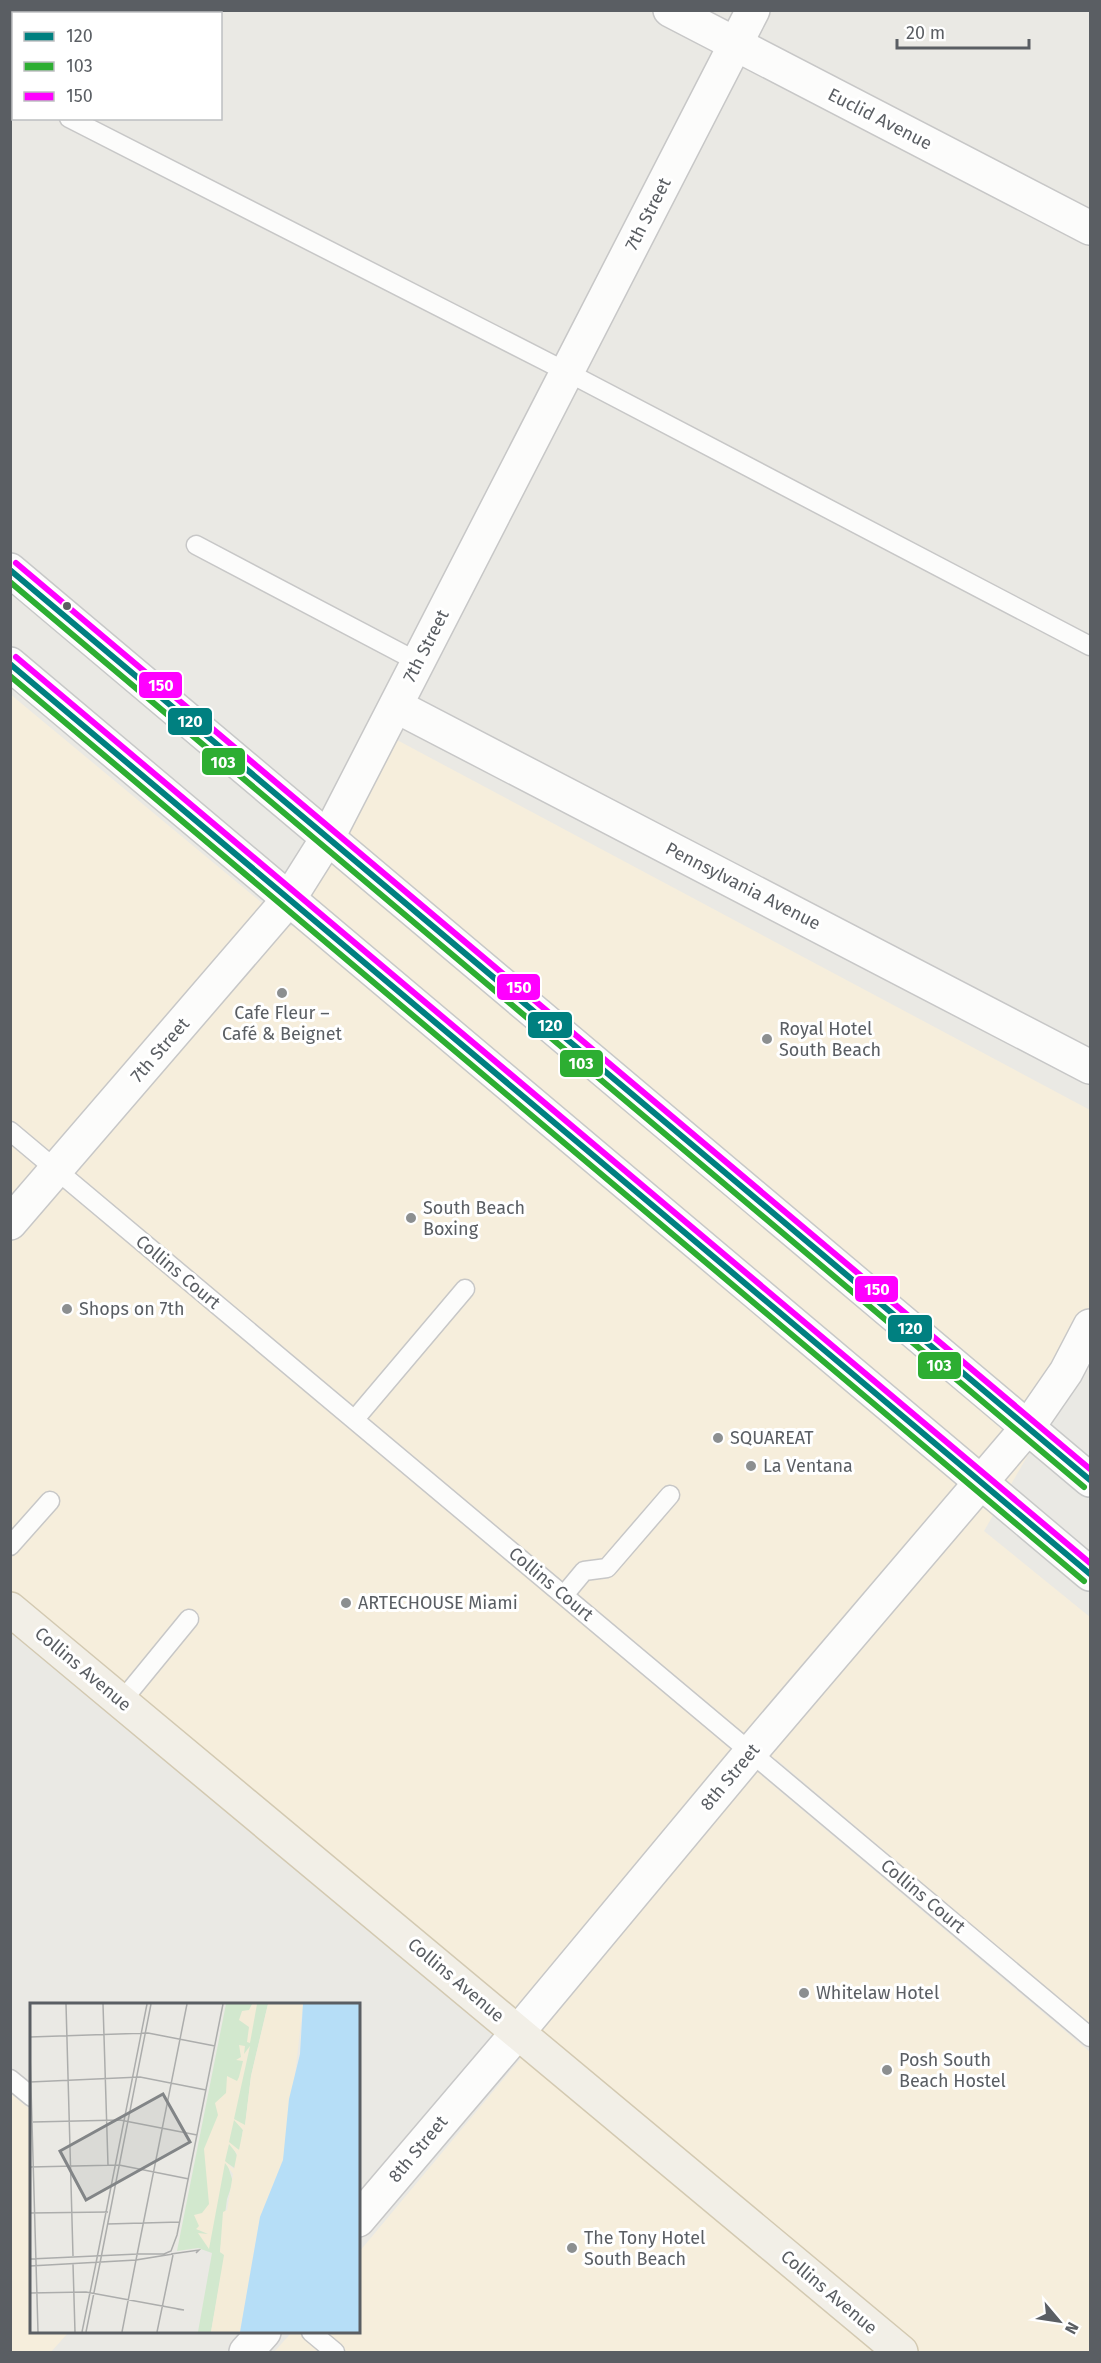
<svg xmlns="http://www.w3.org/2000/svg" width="1101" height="2363" viewBox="0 0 1101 2363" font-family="'Fira Sans',sans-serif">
  <rect width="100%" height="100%" fill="#eae9e4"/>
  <!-- commercial -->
  <g fill="#f6eedc">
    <path d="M 10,694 L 291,927 L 397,740 L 1090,1110 L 1090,1348 L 984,1531 L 1090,1617 L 1090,2025 L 776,1759 L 762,1776 L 1090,2052 L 1090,2352 L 274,2352 L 292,2332 L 358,2332 L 359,2252 L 521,2058 L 11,1599 Z"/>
    <path d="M 10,2093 L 31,2110 L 32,2332 L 69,2332 L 51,2352 L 11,2352 Z"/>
  </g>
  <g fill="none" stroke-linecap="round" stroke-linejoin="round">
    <defs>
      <g id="service">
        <path d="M 10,89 L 14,90"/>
        <path d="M 69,118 L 567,372 L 1090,646"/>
        <path d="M 196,545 L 418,662"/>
        <path d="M 10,1131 L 1090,2037"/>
        <path d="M 355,1419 L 465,1289"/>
        <path d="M 10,1546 L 50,1501"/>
        <path d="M 564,1595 L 584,1571 L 607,1568 L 670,1495"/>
        <path d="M 121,1702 L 189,1619"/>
        <path d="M 10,2079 L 32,2097"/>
        <path d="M 311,2332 L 335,2352"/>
      </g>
      <g id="minor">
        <path d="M 670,10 L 1090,228"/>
        <path d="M 396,706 L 1090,1067"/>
        <path d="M 10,1223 L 289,899 L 328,837 L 753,10"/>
        <path d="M 358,2220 L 518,2032 L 751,1752 L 1028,1427 L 1066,1372 L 1090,1326"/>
        <path d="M 246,2352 L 264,2332"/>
      </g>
      <g id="secondary">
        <path d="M 10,570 L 1090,1480"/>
        <path d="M 10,664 L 1090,1574"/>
      </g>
      <path id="primary" d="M 10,1609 L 901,2352"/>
    </defs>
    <!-- service casing -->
    <use href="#service" stroke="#c7c7c7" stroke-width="21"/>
    <!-- minor casing -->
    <use href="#minor" stroke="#c7c7c7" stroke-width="36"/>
    <!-- secondary casing -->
    <use href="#secondary" stroke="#c7c8c8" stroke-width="36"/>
    <!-- primary casing -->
    <use href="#primary" stroke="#d3c9b1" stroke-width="36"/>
    <!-- service -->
    <use href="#service" stroke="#fcfcfb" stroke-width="18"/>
    <!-- minor -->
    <use href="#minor" stroke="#fcfcfb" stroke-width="33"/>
    <!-- secondary -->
    <use href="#secondary" stroke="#fcfcfb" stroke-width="33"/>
    <!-- primary -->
    <use href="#primary" stroke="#f2efe7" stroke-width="33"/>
    <defs>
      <g id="bus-1">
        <path d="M 10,570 L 1090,1480"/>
        <path d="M 10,664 L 1090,1574"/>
      </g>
      <g id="bus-2">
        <path d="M 10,582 L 1084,1487"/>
        <path d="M 10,676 L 1084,1581"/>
      </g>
      <g id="bus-3">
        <path d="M 16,563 L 1090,1469"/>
        <path d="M 16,657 L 1090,1563"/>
      </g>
    </defs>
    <!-- bus-1 casing -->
    <use href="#bus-1" stroke="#fff" stroke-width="10"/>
    <!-- bus-2 casing -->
    <use href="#bus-2" stroke="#fff" stroke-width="10"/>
    <!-- bus-3 casing -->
    <use href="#bus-3" stroke="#fff" stroke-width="10"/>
    <!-- bus-1 -->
    <use href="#bus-1" stroke="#008080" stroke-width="6"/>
    <!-- bus-2 -->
    <use href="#bus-2" stroke="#2dae32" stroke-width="6"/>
    <!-- bus-3 -->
    <use href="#bus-3" stroke="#f0f" stroke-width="6"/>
  </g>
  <!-- markers -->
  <circle fill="#5a5e63" stroke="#fff" stroke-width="2" cx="67" cy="606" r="5"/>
  <g fill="#8c8f90" stroke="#fff" stroke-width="2">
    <circle cx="282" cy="993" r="6"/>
    <circle cx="767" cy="1039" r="6"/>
    <circle cx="411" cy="1218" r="6"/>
    <circle cx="67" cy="1309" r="6"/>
    <circle cx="718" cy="1438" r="6"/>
    <circle cx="751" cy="1466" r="6"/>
    <circle cx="346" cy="1603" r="6"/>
    <circle cx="804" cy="1993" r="6"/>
    <circle cx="887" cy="2070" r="6"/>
    <circle cx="572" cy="2248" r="6"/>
  </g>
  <g text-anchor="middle" stroke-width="6" stroke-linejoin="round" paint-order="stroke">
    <!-- street labels -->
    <g font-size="18" fill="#5a5e63" stroke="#fff">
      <text transform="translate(880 119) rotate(27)" y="6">Euclid Avenue</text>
      <text transform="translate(648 214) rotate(-63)" y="6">7th Street</text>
      <text transform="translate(426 646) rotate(-63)" y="6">7th Street</text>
      <text transform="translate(743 886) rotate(27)" y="6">Pennsylvania Avenue</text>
      <text transform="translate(160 1050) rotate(-49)" y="6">7th Street</text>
      <text transform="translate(178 1272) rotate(40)" y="6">Collins Court</text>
      <text transform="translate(551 1584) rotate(40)" y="6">Collins Court</text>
      <text transform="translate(83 1669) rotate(40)" y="6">Collins Avenue</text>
      <text transform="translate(730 1777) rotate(-50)" y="6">8th Street</text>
      <text transform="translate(923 1896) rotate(40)" y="6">Collins Court</text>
      <text transform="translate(456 1980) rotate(40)" y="6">Collins Avenue</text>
      <text transform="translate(418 2149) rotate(-50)" y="6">8th Street</text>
      <text transform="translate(829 2292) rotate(40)" y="6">Collins Avenue</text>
    </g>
    <!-- poi labels -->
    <g font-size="18" fill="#5a5e63" stroke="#fff" text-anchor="start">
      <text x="282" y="1019" text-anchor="middle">Cafe Fleur –<tspan x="282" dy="21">Café &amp; Beignet</tspan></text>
      <text x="779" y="1035">Royal Hotel<tspan x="779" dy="21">South Beach</tspan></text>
      <text x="423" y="1214">South Beach<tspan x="423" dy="21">Boxing</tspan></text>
      <text x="79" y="1315">Shops on 7th</text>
      <text x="730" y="1444">SQUAREAT</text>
      <text x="763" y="1472">La Ventana</text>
      <text x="358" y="1609">ARTECHOUSE Miami</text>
      <text x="816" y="1999">Whitelaw Hotel</text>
      <text x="899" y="2066">Posh South<tspan x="899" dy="21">Beach Hostel</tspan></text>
      <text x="584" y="2244">The Tony Hotel<tspan x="584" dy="21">South Beach</tspan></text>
    </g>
  </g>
  <!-- overview -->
  <g transform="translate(30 2003)">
    <rect width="330" height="330" fill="#eae9e4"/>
    <path d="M 196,1 L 238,1 L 221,73 L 215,123 L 206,118 L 213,127 L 210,147 L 204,146 L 208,155 L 206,166 L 197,160 L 203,179 L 197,196 L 190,249 L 195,251 L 181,329 L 168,329 L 182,250 L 168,245 L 147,248 Z" fill="#d2e8ce"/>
    <path d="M 222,1 L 227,1 L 220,40 L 217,39 L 219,24 L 209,17 L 212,8 L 219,7 ZM 238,1 L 273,1 L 260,117 L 253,157 L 230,214 L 210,329 L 181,329 L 194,252 L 190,249 L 193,209 L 197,207 L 203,171 L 195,160 L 179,246 L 168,230 L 178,231 L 166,226 L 169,223 L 164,212 L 172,210 L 179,201 L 174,146 L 188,112 L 185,100 L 196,90 L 197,73 L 207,78 L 209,74 L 213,58 L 206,57 L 211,54 L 209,42 L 215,43 L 214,51 L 220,43 L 204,116 L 215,122 L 221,73 ZM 204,117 L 213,127 L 209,147 L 199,139 ZM 199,141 L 207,151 L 204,166 L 195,158 Z" fill="#f4ecd8" fill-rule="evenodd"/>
    <path d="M 273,1 L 330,1 L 330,329 L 210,329 L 230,214 L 253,157 L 259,96 L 270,51 Z" fill="#b6def7"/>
    <path fill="none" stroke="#acadac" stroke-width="1.5" d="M 36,1 L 43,253M 73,1 L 78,162M 0,34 L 118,30 L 185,43M 0,50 L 8,329M 0,79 L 110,74 L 176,87M 3,119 L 90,117 L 167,132M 0,164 L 89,162 L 159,176M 0,210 L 78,209M 77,221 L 150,219M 108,251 L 134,251M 134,251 L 141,248 L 147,232 L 193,1M 141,251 L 169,247 L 166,250M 0,256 L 108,251M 66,260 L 117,1M 70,260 L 121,1M 43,261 L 45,329M 0,263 L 106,257 L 157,1M 0,290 L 56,289 L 154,307 L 146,306M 52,329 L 66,260M 56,329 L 70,260M 92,329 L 106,257 L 143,251M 127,329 L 143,252"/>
    <path fill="#828587" fill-opacity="0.15" stroke="#828587" stroke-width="3" d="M 133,91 L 160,139 L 56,197 L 30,148 Z"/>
    <rect width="330" height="330" fill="none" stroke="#5a5e63" stroke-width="3"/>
  </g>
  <g stroke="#fff" stroke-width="2">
    <rect x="138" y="671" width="45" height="28" rx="6" fill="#f0f"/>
    <rect x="167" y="707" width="46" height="29" rx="6" fill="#008080"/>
    <rect x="201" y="747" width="45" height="29" rx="6" fill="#2dae32"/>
    <rect x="496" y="973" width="45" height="28" rx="6" fill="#f0f"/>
    <rect x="527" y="1011" width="46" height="28" rx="6" fill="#008080"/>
    <rect x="559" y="1049" width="45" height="29" rx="6" fill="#2dae32"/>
    <rect x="854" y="1275" width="45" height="28" rx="6" fill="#f0f"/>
    <rect x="887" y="1314" width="46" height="29" rx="6" fill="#008080"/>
    <rect x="917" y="1351" width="45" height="29" rx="6" fill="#2dae32"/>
  </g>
  <g font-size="16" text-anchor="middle" font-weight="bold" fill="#fff">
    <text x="161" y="691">150</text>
    <text x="190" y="727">120</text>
    <text x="223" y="768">103</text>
    <text x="519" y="993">150</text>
    <text x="550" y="1031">120</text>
    <text x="581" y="1069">103</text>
    <text x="877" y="1295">150</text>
    <text x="910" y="1334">120</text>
    <text x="939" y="1371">103</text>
  </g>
  <!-- border -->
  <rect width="1101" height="2363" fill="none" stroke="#5a5e63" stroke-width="24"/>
  <!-- legend -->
  <rect x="12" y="12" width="210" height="108" fill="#ffffff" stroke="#bdbfc1" stroke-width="1.5"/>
  <rect x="24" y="32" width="30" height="9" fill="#008080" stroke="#bdbfc1" stroke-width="1.5"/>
  <text x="66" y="42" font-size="18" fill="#5a5e63">120</text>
  <rect x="24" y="62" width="30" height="9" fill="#2dae32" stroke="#bdbfc1" stroke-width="1.5"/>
  <text x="66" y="72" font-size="18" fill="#5a5e63">103</text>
  <rect x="24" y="92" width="30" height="9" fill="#ff00ff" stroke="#bdbfc1" stroke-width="1.5"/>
  <text x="66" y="102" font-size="18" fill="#5a5e63">150</text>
  <!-- north arrow -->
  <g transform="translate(1059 2321) rotate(119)" stroke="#ffffff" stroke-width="4.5" paint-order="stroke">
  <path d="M0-4.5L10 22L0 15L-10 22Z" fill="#5a5e63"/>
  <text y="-9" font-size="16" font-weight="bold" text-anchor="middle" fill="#5a5e63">N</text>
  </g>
  <!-- scale -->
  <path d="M897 39v9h132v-9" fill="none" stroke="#5a5e63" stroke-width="3"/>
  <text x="906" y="39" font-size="18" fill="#5a5e63" stroke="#ffffff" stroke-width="4.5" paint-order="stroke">20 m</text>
</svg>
